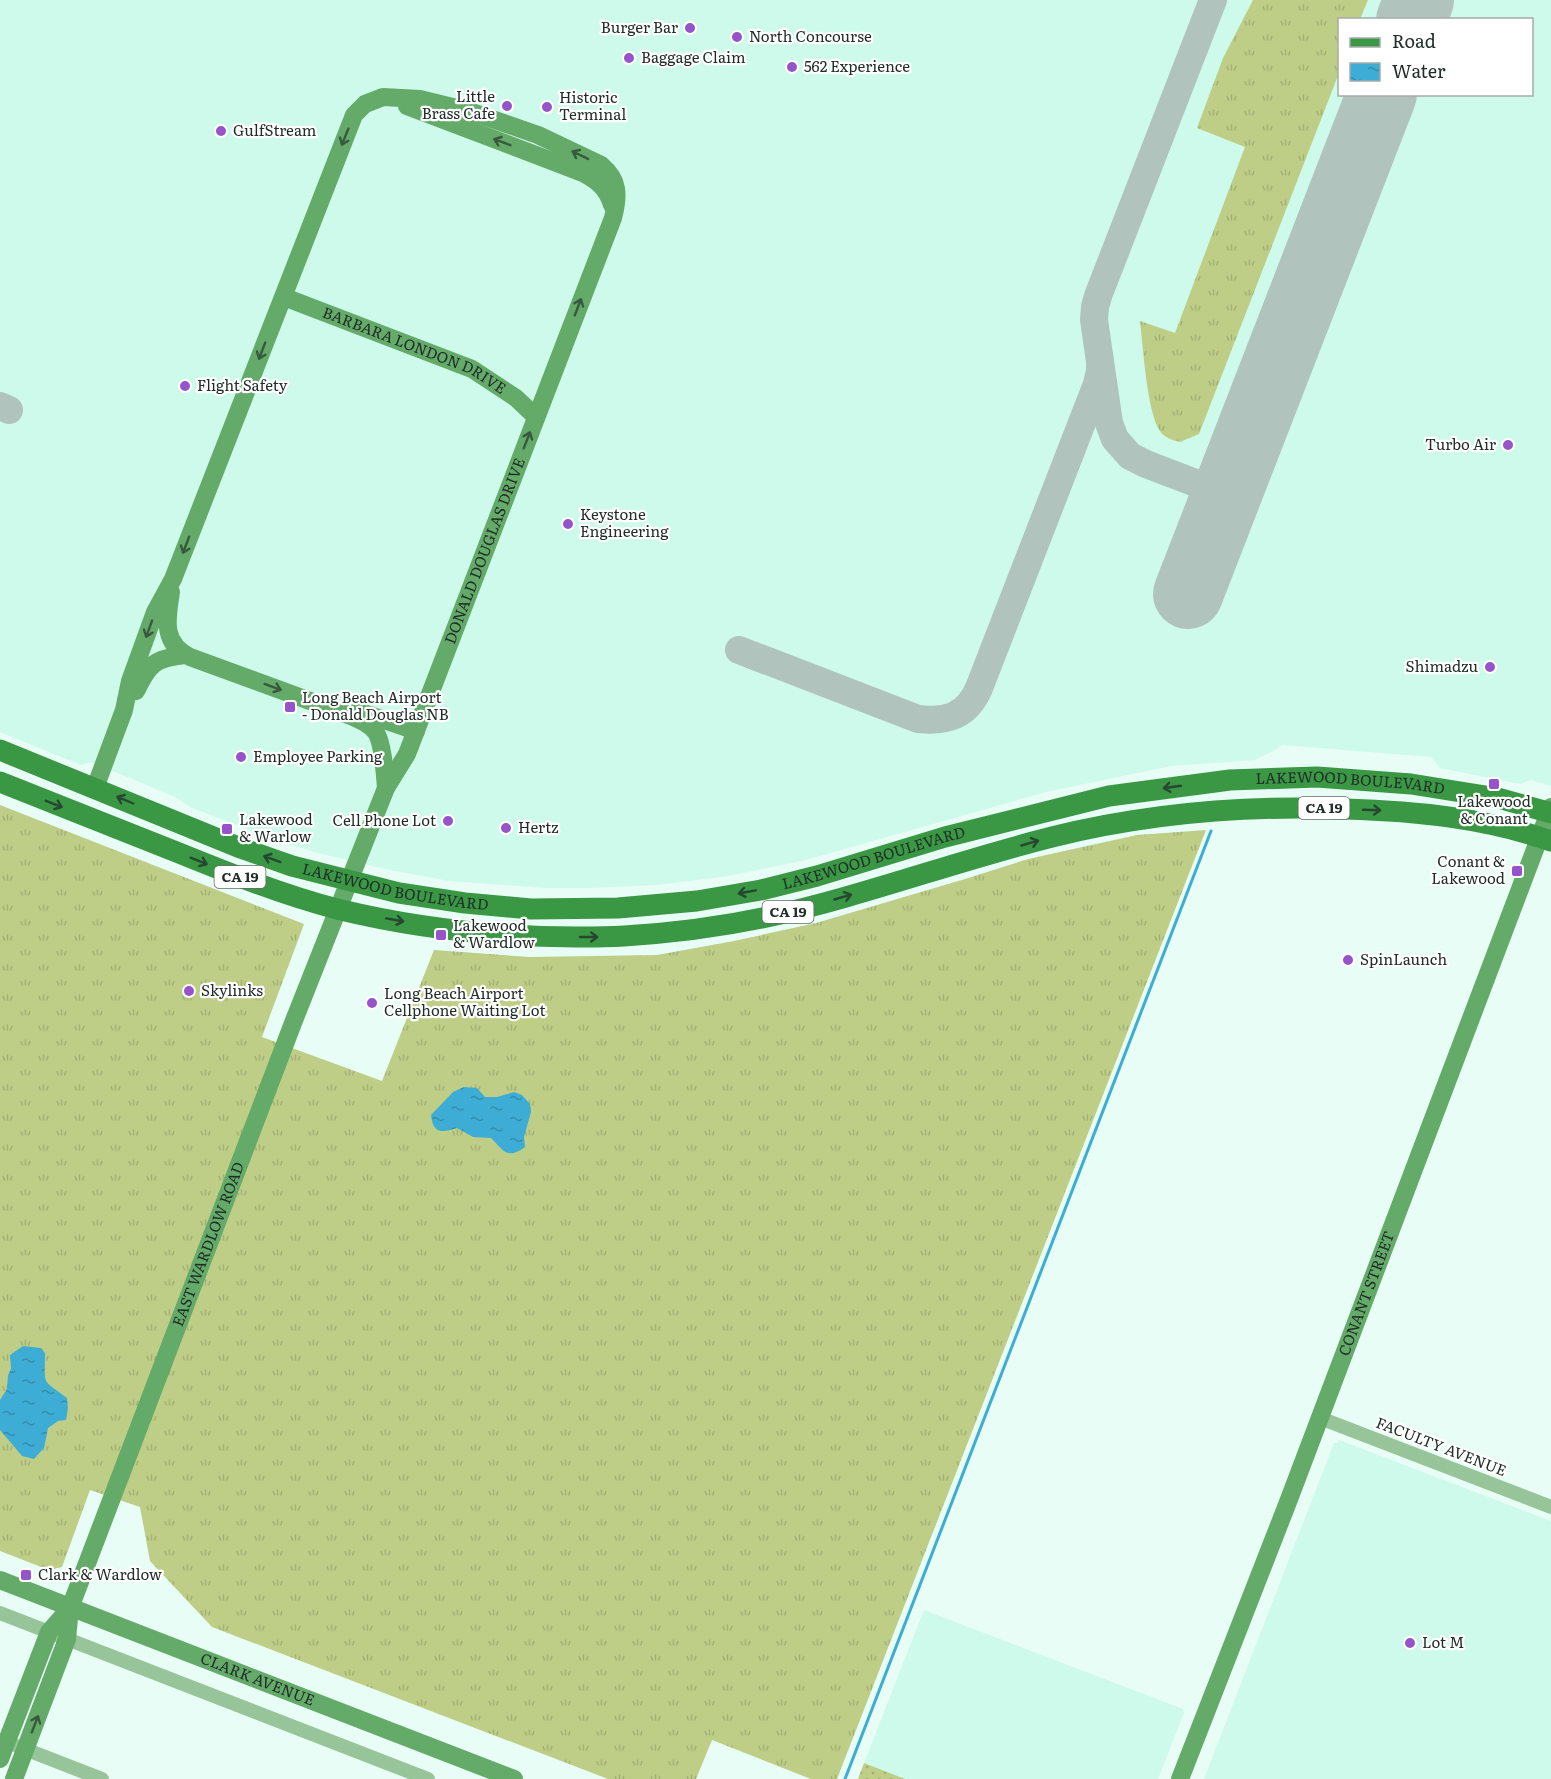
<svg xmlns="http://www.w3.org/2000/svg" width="1551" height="1779" viewBox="0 0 1551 1779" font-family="Literata,serif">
  <defs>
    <pattern id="grass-tufts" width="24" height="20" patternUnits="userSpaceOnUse" patternTransform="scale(1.5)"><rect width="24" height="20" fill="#bece86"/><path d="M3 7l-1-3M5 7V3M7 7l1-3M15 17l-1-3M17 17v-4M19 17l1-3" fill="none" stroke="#a3b174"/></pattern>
    <pattern id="park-dots" width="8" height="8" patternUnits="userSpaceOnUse" patternTransform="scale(1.5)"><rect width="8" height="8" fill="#bece86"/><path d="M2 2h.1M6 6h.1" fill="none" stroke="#a3b174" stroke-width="1.8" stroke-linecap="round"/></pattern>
    <pattern id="water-ripples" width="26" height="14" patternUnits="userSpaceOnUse" patternTransform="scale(1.5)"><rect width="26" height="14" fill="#3eadd5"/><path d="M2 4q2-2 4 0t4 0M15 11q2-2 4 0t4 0" fill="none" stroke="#348dad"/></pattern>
  </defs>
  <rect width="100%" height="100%" fill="#e8fdf6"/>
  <!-- built -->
  <g fill="#cdfaeb" fill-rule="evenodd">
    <path d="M 0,0 L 1551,0 L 1551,786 L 1531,780 L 1520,784 L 1440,768 L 1431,757 L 1282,745 L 1277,749 L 1255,760 L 1171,766 L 1046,792 L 802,861 L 728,876 L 657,885 L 590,888 L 545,888 L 449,881 L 390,870 L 318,853 L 267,837 L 190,807 L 173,796 L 91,762 L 81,765 L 0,732 ZM 1340,20 L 1532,20 L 1532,94 L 1340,94 Z"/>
    <path d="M 1339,1440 L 1551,1521 L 1551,1779 L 1204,1779 L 1334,1443 L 1337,1443 Z"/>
    <path d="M 924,1610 L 1183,1709 L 1184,1713 L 1158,1779 L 905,1779 L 864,1763 Z"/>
  </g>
  <!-- grass -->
  <g fill="url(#grass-tufts)">
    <path d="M 1253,0 L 1368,0 L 1360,19 L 1340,20 L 1339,73 L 1199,434 L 1180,442 C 1172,440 1165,438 1160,431 C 1147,413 1143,346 1140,321 L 1175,333 L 1245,147 L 1197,128 L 1223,58 Z"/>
    <path d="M 0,805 L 304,924 L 262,1037 L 382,1081 L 434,950 L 529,957 L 657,955 L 734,941 L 816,923 L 965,879 L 1028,859 L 1137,835 L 1206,830 L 837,1779 L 811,1779 L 712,1740 L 696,1779 L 608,1779 L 212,1627 L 150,1561 L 140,1507 L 90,1490 L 62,1567 L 49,1570 L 0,1551 Z"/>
  </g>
  <!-- park -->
  <path fill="url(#park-dots)" d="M 864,1763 L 905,1779 L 858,1779 Z"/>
  <!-- water -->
  <g fill="url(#water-ripples)">
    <path d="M 464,1087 L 477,1088 L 485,1097 L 497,1097 L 514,1092 L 522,1095 L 530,1104 L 531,1112 L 524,1137 L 525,1147 C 507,1160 504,1151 491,1138 L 473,1137 L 457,1128 C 442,1133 433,1134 431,1115 L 453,1092 Z"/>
    <path d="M 23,1346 L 41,1348 L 45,1353 C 45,1387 41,1378 67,1398 L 68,1408 L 66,1420 L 58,1421 L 48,1428 L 44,1448 L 34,1459 L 22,1456 L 0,1430 L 0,1400 L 7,1389 L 8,1375 L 11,1369 L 10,1355 Z"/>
  </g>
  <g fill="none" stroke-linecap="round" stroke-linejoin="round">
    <!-- stream -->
    <path stroke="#3eadd5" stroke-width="3" d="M 845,1779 L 1211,831"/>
    <!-- taxiway -->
    <g stroke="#b0c3bd" stroke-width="28">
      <path d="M 1213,0 L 1098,296 L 1095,307 L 1094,320 L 1109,423 L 1115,439 L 1130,456 L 1146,464 L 1227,495"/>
      <path d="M 0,406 L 9,410"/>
      <path d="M 739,650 L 918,719 C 947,722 967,716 979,688 L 1097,384 L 1100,371 L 1100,363"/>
    </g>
    <!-- runway -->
    <g stroke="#b0c3bd" stroke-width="70">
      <path d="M 1411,20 L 1419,0"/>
      <path d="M 1188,594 L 1382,94"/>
    </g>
    <!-- street -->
    <g stroke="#97c498" stroke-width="14">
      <path d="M 1320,1418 L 1551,1507"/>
      <path d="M 0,1613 L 428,1779"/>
      <path d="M 17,1746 L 102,1779"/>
    </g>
    <!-- secondary -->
    <g stroke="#64aa69" stroke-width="18">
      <path d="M 407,106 L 583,173 C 598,181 607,188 612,205"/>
      <path id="s1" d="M 284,297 L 472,369 L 516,398 L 536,417"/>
      <path d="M 171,592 C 167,618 161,643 190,657 L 351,716 C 360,720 369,723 375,731 C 383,741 385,776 386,788"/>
      <path d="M 136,691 C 149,664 155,658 185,655"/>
      <path d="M 358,711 L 416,731"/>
      <path id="s2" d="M 0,1580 L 514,1779"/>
      <path d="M 0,1759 L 49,1632 L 70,1608"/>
      <path id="s3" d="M 14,1779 L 67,1639 L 70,1608 L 293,1023 L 386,788 L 407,754 L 613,218 C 619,195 619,180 601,165 L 538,135 L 469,111 L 420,99 L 383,97 L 365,104 L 354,115 L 173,579 L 155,612 L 130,681 L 124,710 L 95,788"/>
      <path id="s4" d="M 1180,1779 L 1288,1502 L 1551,807"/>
    </g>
    <!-- primary -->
    <g stroke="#3a9744" stroke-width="21">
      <path id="s5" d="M 0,750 L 238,847 L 292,866 L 399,893 L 465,903 L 531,909 L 618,908 L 697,901 L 761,890 L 817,876 L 945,837 L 1109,796 L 1230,780 L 1317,777 L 1411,784 L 1498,798 L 1551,813"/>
      <path d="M 0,782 C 60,806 119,829 179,853 C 231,874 283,895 337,909 C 415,928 496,937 576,937 C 592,937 608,937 624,936 C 672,933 720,927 767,917 C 863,896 956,861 1052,837 C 1149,813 1247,805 1346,809 C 1416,811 1485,818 1551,841"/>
    </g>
  </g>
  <!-- one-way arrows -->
  <defs><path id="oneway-shaft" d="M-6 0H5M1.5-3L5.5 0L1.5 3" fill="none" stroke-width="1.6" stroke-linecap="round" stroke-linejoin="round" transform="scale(1.5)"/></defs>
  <g stroke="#38593f">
    <use href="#oneway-shaft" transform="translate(345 137) rotate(112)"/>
    <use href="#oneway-shaft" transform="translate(502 142) rotate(-159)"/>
    <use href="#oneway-shaft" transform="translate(580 155) rotate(-154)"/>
    <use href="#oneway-shaft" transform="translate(578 307) rotate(-69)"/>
    <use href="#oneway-shaft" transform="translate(262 351) rotate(111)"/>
    <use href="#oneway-shaft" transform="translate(527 440) rotate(-69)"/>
    <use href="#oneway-shaft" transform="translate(186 545) rotate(111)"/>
    <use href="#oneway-shaft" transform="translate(149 629) rotate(110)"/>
    <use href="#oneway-shaft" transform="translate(273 687) rotate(20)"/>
    <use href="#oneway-shaft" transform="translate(35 1724) rotate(-69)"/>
  </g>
  <g stroke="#264830">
    <use href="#oneway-shaft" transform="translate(1172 787) rotate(172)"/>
    <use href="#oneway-shaft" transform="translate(125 800) rotate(-157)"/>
    <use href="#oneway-shaft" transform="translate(54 804) rotate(22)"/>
    <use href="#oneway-shaft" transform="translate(1372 810) rotate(2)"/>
    <use href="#oneway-shaft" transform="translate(1030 843) rotate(-16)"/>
    <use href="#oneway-shaft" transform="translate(272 859) rotate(-160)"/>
    <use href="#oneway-shaft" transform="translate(199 861) rotate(22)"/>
    <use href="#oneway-shaft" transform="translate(747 892) rotate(170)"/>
    <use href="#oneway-shaft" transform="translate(843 897) rotate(-16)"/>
    <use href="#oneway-shaft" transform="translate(395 920) rotate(10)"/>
    <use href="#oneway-shaft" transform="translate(589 937)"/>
  </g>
  <!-- markers -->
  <g fill="#9554ca" stroke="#fff" stroke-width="2">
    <circle cx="690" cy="28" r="6"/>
    <circle cx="737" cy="37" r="6"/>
    <circle cx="629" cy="58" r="6"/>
    <circle cx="792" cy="67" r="6"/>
    <circle cx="507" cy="106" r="6"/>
    <circle cx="547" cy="107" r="6"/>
    <circle cx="221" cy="131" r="6"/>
    <circle cx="185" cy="386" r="6"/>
    <circle cx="1508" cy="445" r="6"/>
    <circle cx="568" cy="524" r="6"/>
    <circle cx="1490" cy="667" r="6"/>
    <rect x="284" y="701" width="12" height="12" rx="3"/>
    <circle cx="241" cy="757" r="6"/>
    <rect x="1488" y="778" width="12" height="12" rx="3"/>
    <circle cx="448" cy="821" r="6"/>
    <circle cx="506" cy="828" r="6"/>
    <rect x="221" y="823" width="12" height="12" rx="3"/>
    <rect x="1511" y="865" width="12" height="12" rx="3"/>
    <rect x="435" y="929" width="12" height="12" rx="3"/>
    <circle cx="1348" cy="960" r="6"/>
    <circle cx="189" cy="991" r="6"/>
    <circle cx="372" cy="1003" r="6"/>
    <rect x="20" y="1569" width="12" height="12" rx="3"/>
    <circle cx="1410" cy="1643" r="6"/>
  </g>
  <g text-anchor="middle" stroke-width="4.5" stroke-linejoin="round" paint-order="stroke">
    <!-- shield labels -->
    <g fill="#fff" stroke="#636c69" stroke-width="1.5">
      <rect x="1298.5" y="797" width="51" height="22" rx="4.5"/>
      <rect x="214.5" y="866" width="51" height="22" rx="4.5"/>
      <rect x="762.5" y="901" width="51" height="22" rx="4.5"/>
    </g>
    <g font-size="14" font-weight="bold" fill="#202d29">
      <text x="1324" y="813">CA 19</text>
      <text x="240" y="882">CA 19</text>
      <text x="788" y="917">CA 19</text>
    </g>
    <!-- poi labels -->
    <g font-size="15" fill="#202d29" stroke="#fff" text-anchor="start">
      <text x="678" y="33" text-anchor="end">Burger Bar</text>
      <text x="749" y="42">North Concourse</text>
      <text x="641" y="63">Baggage Claim</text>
      <text x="804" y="72">562 Experience</text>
      <text x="495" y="102" text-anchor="end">Little<tspan x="495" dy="17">Brass Cafe</tspan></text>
      <text x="559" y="103">Historic<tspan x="559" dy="17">Terminal</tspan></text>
      <text x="233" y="136">GulfStream</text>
      <text x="197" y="391">Flight Safety</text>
      <text x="1496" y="450" text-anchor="end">Turbo Air</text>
      <text x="580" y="520">Keystone<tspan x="580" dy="17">Engineering</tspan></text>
      <text x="1478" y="672" text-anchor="end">Shimadzu</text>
      <text x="302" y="703">Long Beach Airport<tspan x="302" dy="17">- Donald Douglas NB</tspan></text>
      <text x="253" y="762">Employee Parking</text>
      <text x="1494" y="807" text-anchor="middle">Lakewood<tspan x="1494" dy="17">&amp; Conant</tspan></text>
      <text x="239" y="825">Lakewood<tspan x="239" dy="17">&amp; Warlow</tspan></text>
      <text x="436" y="826" text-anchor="end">Cell Phone Lot</text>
      <text x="518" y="833">Hertz</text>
      <text x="1505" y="867" text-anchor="end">Conant &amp;<tspan x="1505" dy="17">Lakewood</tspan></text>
      <text x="453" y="931">Lakewood<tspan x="453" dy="17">&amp; Wardlow</tspan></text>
      <text x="1360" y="965">SpinLaunch</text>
      <text x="201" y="996">Skylinks</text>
      <text x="384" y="999">Long Beach Airport<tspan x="384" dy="17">Cellphone Waiting Lot</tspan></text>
      <text x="38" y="1580">Clark &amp; Wardlow</text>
      <text x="1422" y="1648">Lot M</text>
    </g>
    <!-- street labels -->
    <g font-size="15" fill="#202d29" stroke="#fff">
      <text dy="5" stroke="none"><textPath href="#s1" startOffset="141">BARBARA LONDON DRIVE</textPath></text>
      <text dy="5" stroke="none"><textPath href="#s3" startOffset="1317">DONALD DOUGLAS DRIVE</textPath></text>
      <text dy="5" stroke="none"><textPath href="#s5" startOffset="1392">LAKEWOOD BOULEVARD</textPath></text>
      <text dy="5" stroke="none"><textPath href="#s5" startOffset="906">LAKEWOOD BOULEVARD</textPath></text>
      <text dy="5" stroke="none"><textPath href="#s5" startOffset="420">LAKEWOOD BOULEVARD</textPath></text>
      <text dy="5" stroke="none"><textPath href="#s3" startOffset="570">EAST WARDLOW ROAD</textPath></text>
      <text dy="5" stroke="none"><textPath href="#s4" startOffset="520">CONANT STREET</textPath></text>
      <text transform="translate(1441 1447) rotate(21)" y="5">FACULTY AVENUE</text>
      <text dy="5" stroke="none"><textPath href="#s2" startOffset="276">CLARK AVENUE</textPath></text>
    </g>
  </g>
  <!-- legend -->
  <rect x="1338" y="18" width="195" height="78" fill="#ffffff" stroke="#a6aba9" stroke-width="1.5"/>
  <rect x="1350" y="38" width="30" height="9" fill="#3a9744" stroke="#a6aba9" stroke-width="1.5"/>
  <text x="1392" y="48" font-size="18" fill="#202d29">Road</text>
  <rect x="1350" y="63" width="30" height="18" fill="url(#water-ripples)" stroke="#a6aba9" stroke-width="1.5"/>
  <text x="1392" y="78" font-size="18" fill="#202d29">Water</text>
</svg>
